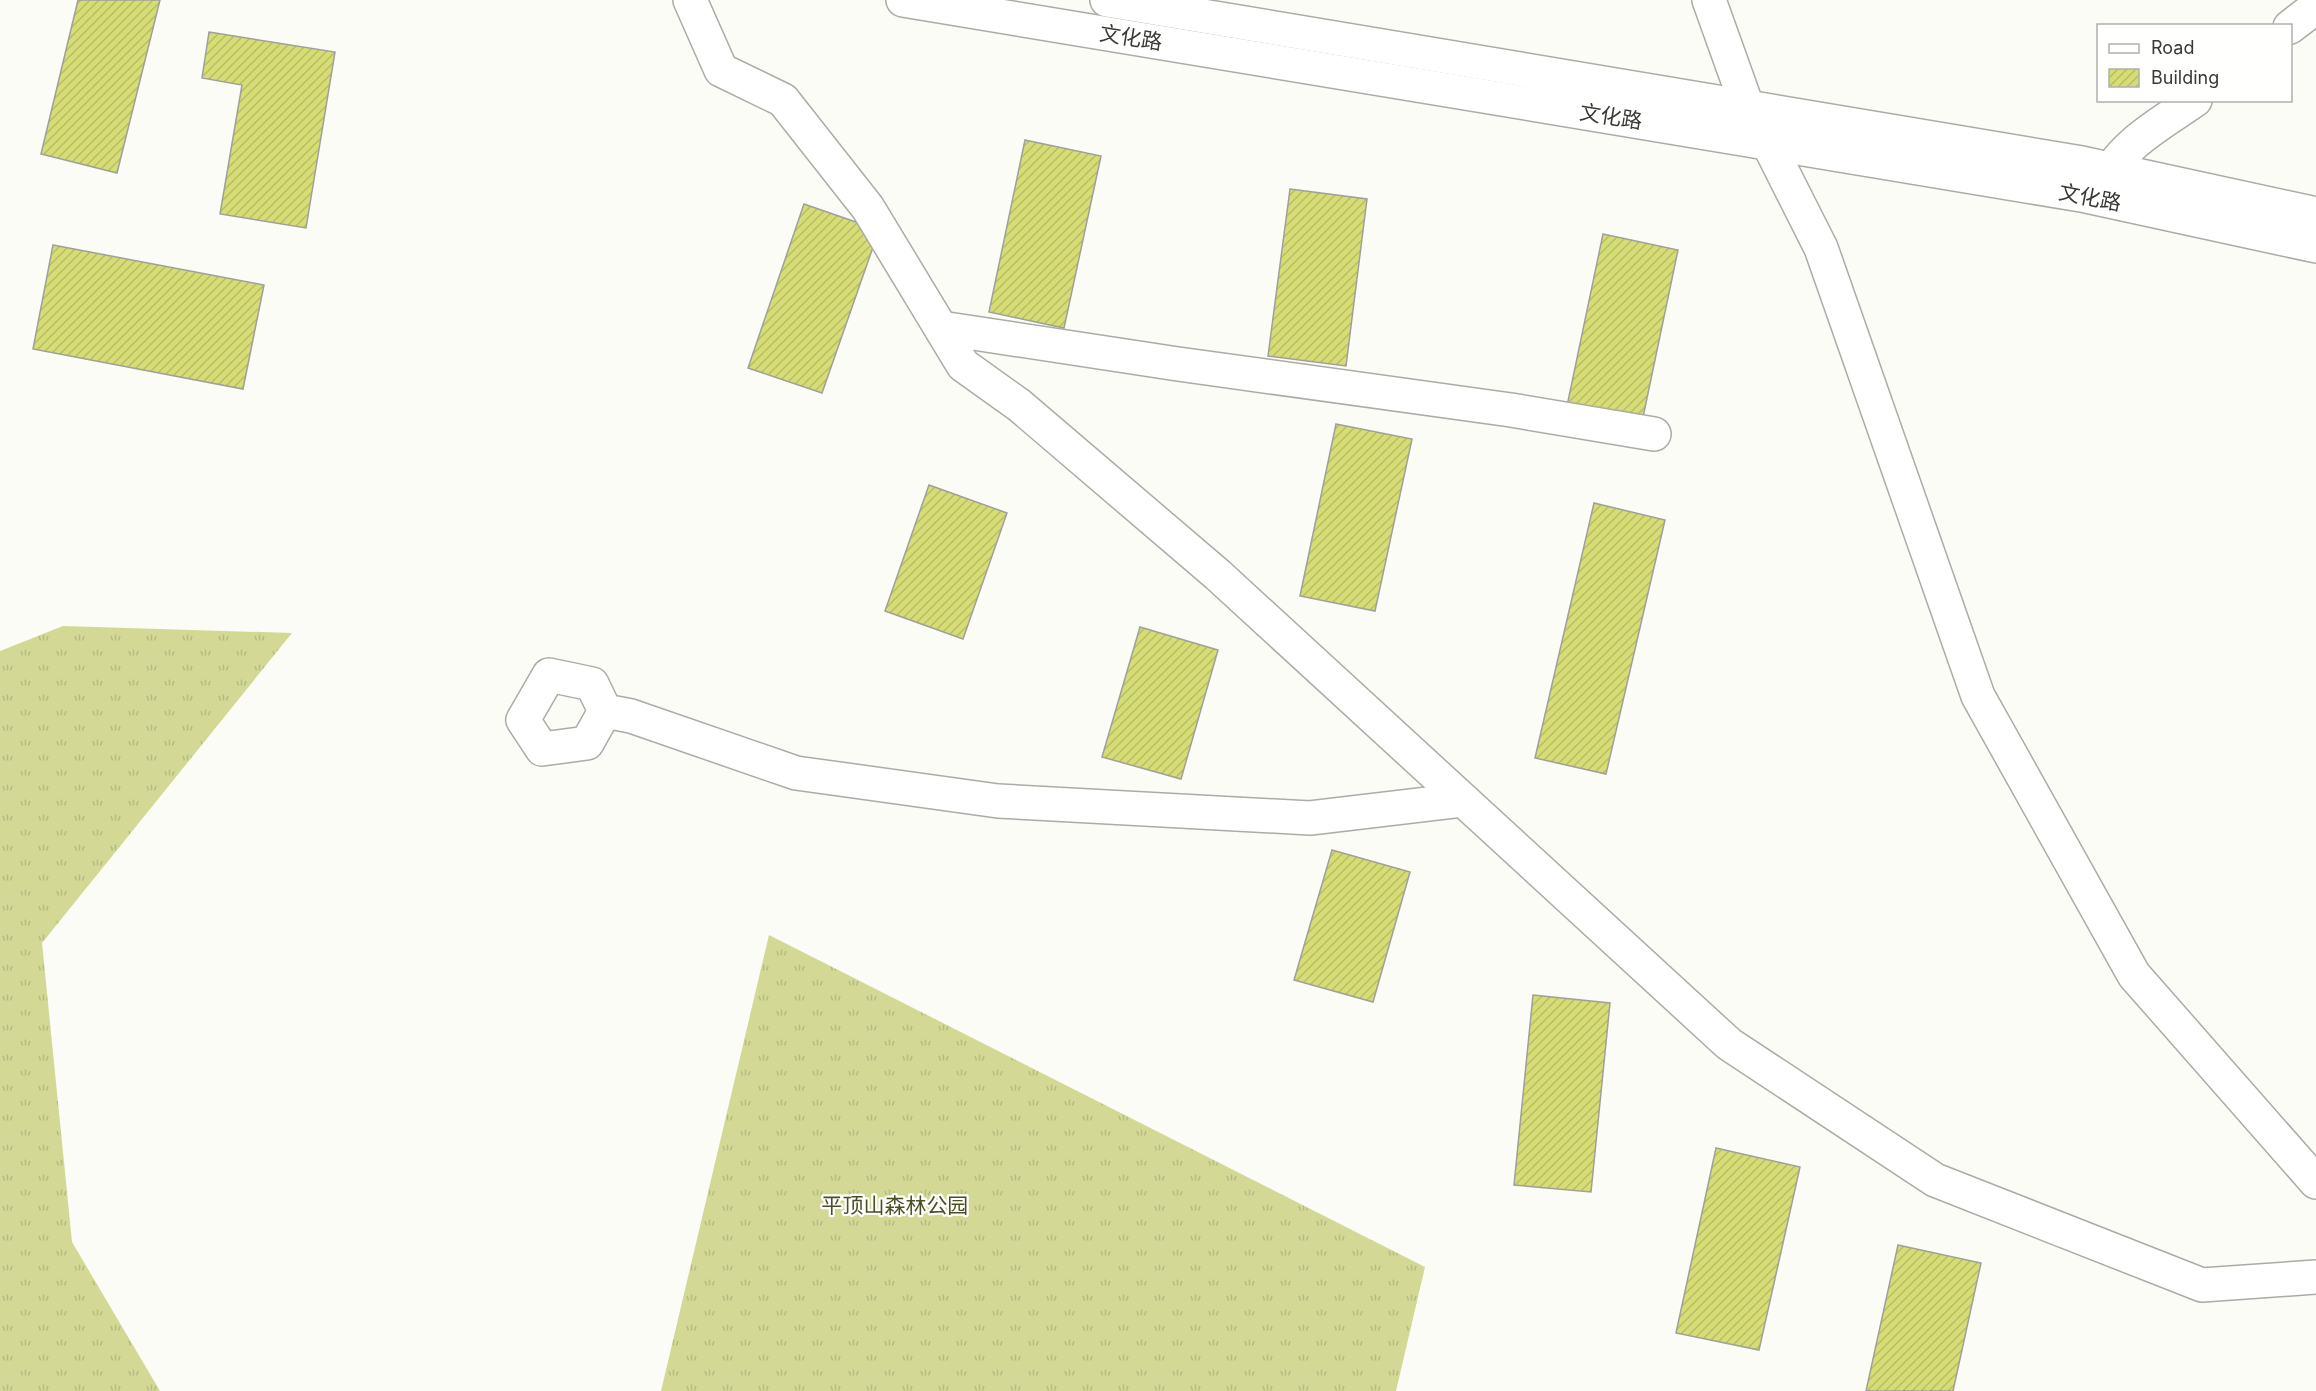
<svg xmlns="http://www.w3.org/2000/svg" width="2316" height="1391" viewBox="0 0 2316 1391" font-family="Inter,'Noto Sans SC',sans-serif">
  <defs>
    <pattern id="grass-tufts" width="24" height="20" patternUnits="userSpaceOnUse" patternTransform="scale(1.5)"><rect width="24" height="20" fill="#d3d995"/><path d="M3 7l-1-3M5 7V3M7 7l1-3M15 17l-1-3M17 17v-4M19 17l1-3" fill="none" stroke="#b6bb81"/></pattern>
    <pattern id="building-hatch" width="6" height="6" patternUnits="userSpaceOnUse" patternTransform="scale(1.5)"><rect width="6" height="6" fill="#d6dd75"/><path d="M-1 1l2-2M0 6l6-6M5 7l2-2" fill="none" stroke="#b8be66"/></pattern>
  </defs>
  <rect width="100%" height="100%" fill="#fbfcf5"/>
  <!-- grass -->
  <g fill="url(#grass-tufts)">
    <path d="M 63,626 L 292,633 L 42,943 L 72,1242 L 160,1391 L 0,1391 L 0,651 Z"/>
    <path d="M 769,935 L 1425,1267 L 1396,1391 L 661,1391 Z"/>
  </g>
  <!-- building -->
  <g fill="url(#building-hatch)" stroke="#9fa09a" stroke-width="1.5">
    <path d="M 78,0 L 160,0 L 117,173 L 41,154 Z"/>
    <path d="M 209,32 L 335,52 L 306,228 L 220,214 L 242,85 L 202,78 Z"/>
    <path d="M 1025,140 L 1101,156 L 1064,328 L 989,312 Z"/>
    <path d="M 1290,189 L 1367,199 L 1346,366 L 1268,356 Z"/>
    <path d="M 804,204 L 879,230 L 822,393 L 748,368 Z"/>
    <path d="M 1603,234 L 1678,250 L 1642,422 L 1567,406 Z"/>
    <path d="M 53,245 L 264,285 L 243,389 L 33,349 Z"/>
    <path d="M 1336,424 L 1412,439 L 1375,611 L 1300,596 Z"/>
    <path d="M 929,485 L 1007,513 L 963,639 L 885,611 Z"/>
    <path d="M 1594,503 L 1665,520 L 1606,774 L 1535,758 Z"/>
    <path d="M 1140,627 L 1218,650 L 1181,779 L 1102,757 Z"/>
    <path d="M 1332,850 L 1410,872 L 1373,1002 L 1294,980 Z"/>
    <path d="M 1533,995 L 1610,1003 L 1591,1192 L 1514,1185 Z"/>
    <path d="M 1716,1148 L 1800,1167 L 1759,1350 L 1676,1333 Z"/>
    <path d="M 1898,1245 L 1981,1263 L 1953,1391 L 1866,1391 Z"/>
  </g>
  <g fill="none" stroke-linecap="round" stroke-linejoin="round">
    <defs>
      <g id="minor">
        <path d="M 690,0 L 721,70 L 783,100 L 868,208 L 963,365 L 1019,405 L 1218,575 L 1729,1044 L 1935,1180 L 2202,1285 L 2316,1277"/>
        <path d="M 903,0 L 2081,195 L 2316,246"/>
        <path d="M 1107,0 L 2082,163 L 2316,214"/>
        <path d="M 1709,0 L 1747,106 L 1768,143 L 1821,248 L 1978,696 L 2134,975 L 2316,1182"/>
        <path d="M 2290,27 L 2316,7"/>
        <path d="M 2103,185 C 2118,146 2162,123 2195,100"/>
        <path d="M 941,328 L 1178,364 L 1511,410 L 1654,434"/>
        <path d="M 605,711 L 587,743 L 542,749 L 523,720 L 549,675 L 592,684 L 605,711 L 631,716 L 796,773 L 998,801 L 1310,818 L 1462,800"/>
      </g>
    </defs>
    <!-- minor casing -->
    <use href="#minor" stroke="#abaca6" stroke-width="36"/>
    <!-- minor -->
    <use href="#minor" stroke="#fff" stroke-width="33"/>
  </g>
  <g text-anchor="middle" stroke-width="4.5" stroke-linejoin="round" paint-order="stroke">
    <!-- street labels -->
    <g font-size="21" fill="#393937" stroke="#fffffe">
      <text transform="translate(1131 38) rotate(9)" y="7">文化路</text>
      <text transform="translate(1611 117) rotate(9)" y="7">文化路</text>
      <text transform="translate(2090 198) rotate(11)" y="7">文化路</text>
    </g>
    <!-- park labels -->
    <g font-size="21" fill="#4c4f24" stroke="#fffffe">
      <text x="895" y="1213">平顶山森林公园</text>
    </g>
  </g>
  <!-- legend -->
  <rect x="2097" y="24" width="195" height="78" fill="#fffffe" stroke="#b0b0ae" stroke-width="1.5"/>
  <rect x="2109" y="44" width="30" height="9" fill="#ffffff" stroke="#b0b0ae" stroke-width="1.5"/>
  <text x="2151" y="54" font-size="18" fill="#393937">Road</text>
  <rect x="2109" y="69" width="30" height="18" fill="url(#building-hatch)" stroke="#b0b0ae" stroke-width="1.5"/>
  <text x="2151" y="84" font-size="18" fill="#393937">Building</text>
</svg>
